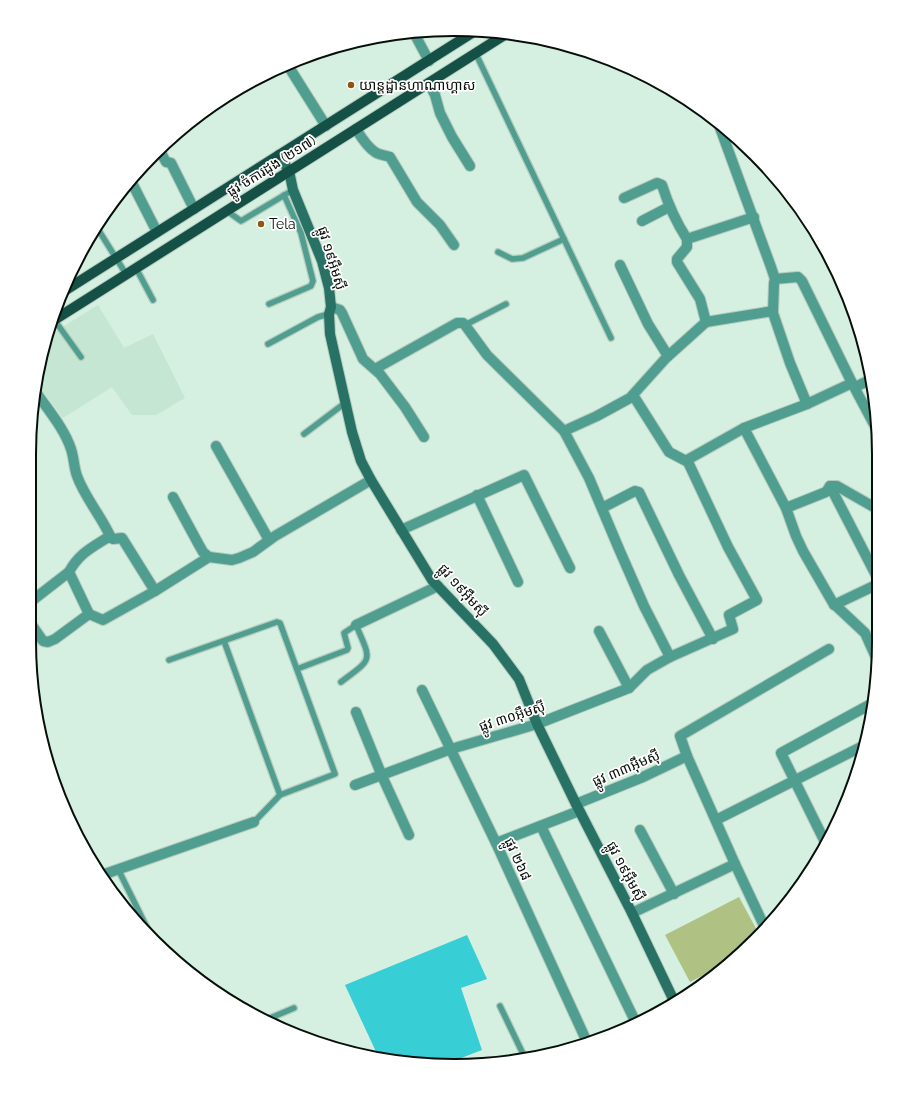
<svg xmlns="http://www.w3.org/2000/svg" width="908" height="1095" viewBox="0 0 908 1095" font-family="Raleway,'Noto Sans Khmer',sans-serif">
  <rect width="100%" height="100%" fill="#d5efe0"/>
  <!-- built -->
  <path fill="#c4e6d3" d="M 98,305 L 124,348 L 153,334 L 185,398 L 156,415 L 132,415 L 112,387 L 63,418 L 37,383 L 43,344 L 45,338 Z"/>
  <!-- green -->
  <path fill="#b0c184" d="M 739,897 L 759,934 L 725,964 L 690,982 L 665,935 Z"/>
  <!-- water -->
  <path fill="#37ced5" d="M 467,935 L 487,979 L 461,988 L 482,1050 L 443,1065 L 426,1065 L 378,1056 L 345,985 Z"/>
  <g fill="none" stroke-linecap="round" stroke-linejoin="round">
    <defs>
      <g id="lane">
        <path d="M 476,54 L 611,338"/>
        <path d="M 227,211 L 241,221 L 293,190"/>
        <path d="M 96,226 L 126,274"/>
        <path d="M 498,252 L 512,259 L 523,258 L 564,239"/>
        <path d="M 136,268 L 153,300"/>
        <path d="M 269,304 L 311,286 L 313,281 L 301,233 L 284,195"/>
        <path d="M 53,318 L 81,357"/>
        <path d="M 465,325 L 506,304"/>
        <path d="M 268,344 L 318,317 L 329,314"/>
        <path d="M 304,434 L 345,403"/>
        <path d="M 224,641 L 280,795"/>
        <path d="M 169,660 L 277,622 L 280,623 L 335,774 L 280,795 L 254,822"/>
        <path d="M 297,669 L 347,650 L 348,648 L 344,633 L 356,625 C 372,662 373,658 341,682"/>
        <path d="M 118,869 L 154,942"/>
        <path d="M 500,1006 L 525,1058"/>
        <path d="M 273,1017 L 277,1023"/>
        <path d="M 268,1019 L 294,1008"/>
      </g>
      <g id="street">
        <path d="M 414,33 L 429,61"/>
        <path d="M 287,64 L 326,126"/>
        <path d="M 429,83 L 435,95 L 440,113 L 452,137 L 470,166"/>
        <path d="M 719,125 L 771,267 L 775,279 L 774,283 L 773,313 L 790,363 L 807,404"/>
        <path d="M 356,129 C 361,137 367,147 375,152 C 379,155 385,155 390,157 L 417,202 L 440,225 L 454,245"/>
        <path d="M 159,149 L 166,162 L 171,163 L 194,209"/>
        <path d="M 131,181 L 157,232"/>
        <path d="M 642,221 L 669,207"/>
        <path d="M 687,239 L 754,217"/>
        <path d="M 620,265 L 648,324 L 668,356"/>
        <path d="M 775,279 L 798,277 L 802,281 L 852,383 L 877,430"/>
        <path d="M 331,307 L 340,310 L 342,313 L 363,359 L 380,374 L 405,407 L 424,437"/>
        <path d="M 706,322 L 773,311"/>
        <path d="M 375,369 L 457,323 L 463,323 L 465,325 L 487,355 L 564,431 L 589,478 L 619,549 L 644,606 L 670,657"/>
        <path d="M 855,387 L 872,379"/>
        <path d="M 36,392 C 48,410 64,428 71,449 C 74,458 74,468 77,476 C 85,498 102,517 111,538 L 113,539 L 122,538 L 155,591"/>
        <path d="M 744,428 L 786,508 L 796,536 L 803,551 L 833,603 L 865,633 L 878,662"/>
        <path d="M 564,431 L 597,416 L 630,398 L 666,358 L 706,322 L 700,299 L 677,262 L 677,259 L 687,247 L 687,239 C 676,222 668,204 662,185 L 657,183 L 624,198"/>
        <path d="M 216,446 L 269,540"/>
        <path d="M 687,460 L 744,428 L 807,404 L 852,383"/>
        <path d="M 830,486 L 878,579"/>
        <path d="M 477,495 L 518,582"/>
        <path d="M 173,497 L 199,545 L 203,552 L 209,557"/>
        <path d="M 602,508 L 635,491 L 639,492 L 679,575 L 713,639"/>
        <path d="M 786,508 L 826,492 L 830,486 L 837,486 L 879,510"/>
        <path d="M 401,530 L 524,475 L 570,568"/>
        <path d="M 110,536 C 93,547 79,553 69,572 L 89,614 L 103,620 L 155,591 L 209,557 L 232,560 L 239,558 L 253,552 L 275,536 L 371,480"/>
        <path d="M 29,603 L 69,572"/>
        <path d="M 834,605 L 878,584"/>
        <path d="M 29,621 L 43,641 L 48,642 L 55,639 L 89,614"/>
        <path d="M 356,625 L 438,586"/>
        <path d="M 599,631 L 629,688"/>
        <path d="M 422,690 L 496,843 L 587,1042"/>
        <path d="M 356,712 L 382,776 L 409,835"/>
        <path d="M 355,785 L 451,749 L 537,724 L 629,688 L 647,670 L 670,657 L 733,629 L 729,615 L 757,600 L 728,547 L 688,462 L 669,452 L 633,395"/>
        <path d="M 576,804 L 643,777 L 687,756"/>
        <path d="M 716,820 L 863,746"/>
        <path d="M 541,826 L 636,1023"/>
        <path d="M 640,830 L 674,894"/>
        <path d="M 496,843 L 579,811"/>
        <path d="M 826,844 L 781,753 L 871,704"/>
        <path d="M 102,875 L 254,822"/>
        <path d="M 632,913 L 735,864"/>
        <path d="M 765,928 L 735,864 L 687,756 L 680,736 L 829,649"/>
      </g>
      <path id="secondary" d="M 279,155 L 289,171 L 293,190 L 322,261 L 329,288 L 331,307 L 329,314 L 330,334 L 352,432 L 361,461 L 371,480 L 432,580 L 493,644 L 519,679 L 537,724 L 576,804 L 632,913 L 675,1003"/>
      <g id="primary">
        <path d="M 61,293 L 475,31"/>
        <path d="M 51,322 L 506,34"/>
      </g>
    </defs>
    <!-- lane casing -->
    <use href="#lane" stroke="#b4cbbe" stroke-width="8"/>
    <!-- street casing -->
    <use href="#street" stroke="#b4cbbe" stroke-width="12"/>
    <!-- secondary casing -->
    <use href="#secondary" stroke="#b4cbbe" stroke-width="12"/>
    <!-- primary casing -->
    <use href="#primary" stroke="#b4cbbe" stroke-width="12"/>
    <!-- lane -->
    <use href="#lane" stroke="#4f9e90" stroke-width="5.5"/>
    <!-- street -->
    <use href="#street" stroke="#4f9e90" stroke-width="10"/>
    <!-- secondary -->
    <use href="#secondary" stroke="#287165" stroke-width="10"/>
    <!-- primary -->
    <use href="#primary" stroke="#155047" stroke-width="10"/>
  </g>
  <!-- markers -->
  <g fill="#905513" stroke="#fff" stroke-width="1.5">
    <circle cx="351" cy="85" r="4"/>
    <circle cx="261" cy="224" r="4"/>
  </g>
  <g text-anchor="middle" stroke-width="3.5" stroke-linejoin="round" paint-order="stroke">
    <!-- poi labels -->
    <g font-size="14" fill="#060f0a" stroke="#fff" text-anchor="start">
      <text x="359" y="90">យាន្ដដ្ឋានហាណាហ្គាស</text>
      <text x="269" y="229">Tela</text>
    </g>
    <!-- street labels -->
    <g font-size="14" fill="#060f0a" stroke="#fff">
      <text transform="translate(271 166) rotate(-32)" y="5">ផ្លូវ ចំការដូង (២១៧)</text>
      <text transform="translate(332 258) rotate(73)" y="5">ផ្លូវ ១៩អ៊ឹមស៊ី</text>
      <text transform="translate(463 590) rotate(48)" y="5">ផ្លូវ ១៩អ៊ឹមស៊ី</text>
      <text transform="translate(512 716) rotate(-18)" y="5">ផ្លូវ ៣០អ៊ឹមស៊ី</text>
      <text transform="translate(626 768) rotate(-23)" y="5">ផ្លូវ ៣៣អ៊ឹមស៊ី</text>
      <text transform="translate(518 859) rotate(65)" y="5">ផ្លូវ ២៦៨</text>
      <text transform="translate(626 871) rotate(62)" y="5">ផ្លូវ ១៩អ៊ឹមស៊ី</text>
    </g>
  </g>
  <!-- crop -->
  <path d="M0 0H908V1095H0ZM454 36H454A418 418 0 0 1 872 454V641A418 418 0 0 1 454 1059H454A418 418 0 0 1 36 641V454A418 418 0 0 1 454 36Z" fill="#fff" fill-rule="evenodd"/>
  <path fill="none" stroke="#060f0a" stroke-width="2" d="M454 36H454A418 418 0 0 1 872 454V641A418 418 0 0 1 454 1059H454A418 418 0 0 1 36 641V454A418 418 0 0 1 454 36Z"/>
</svg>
